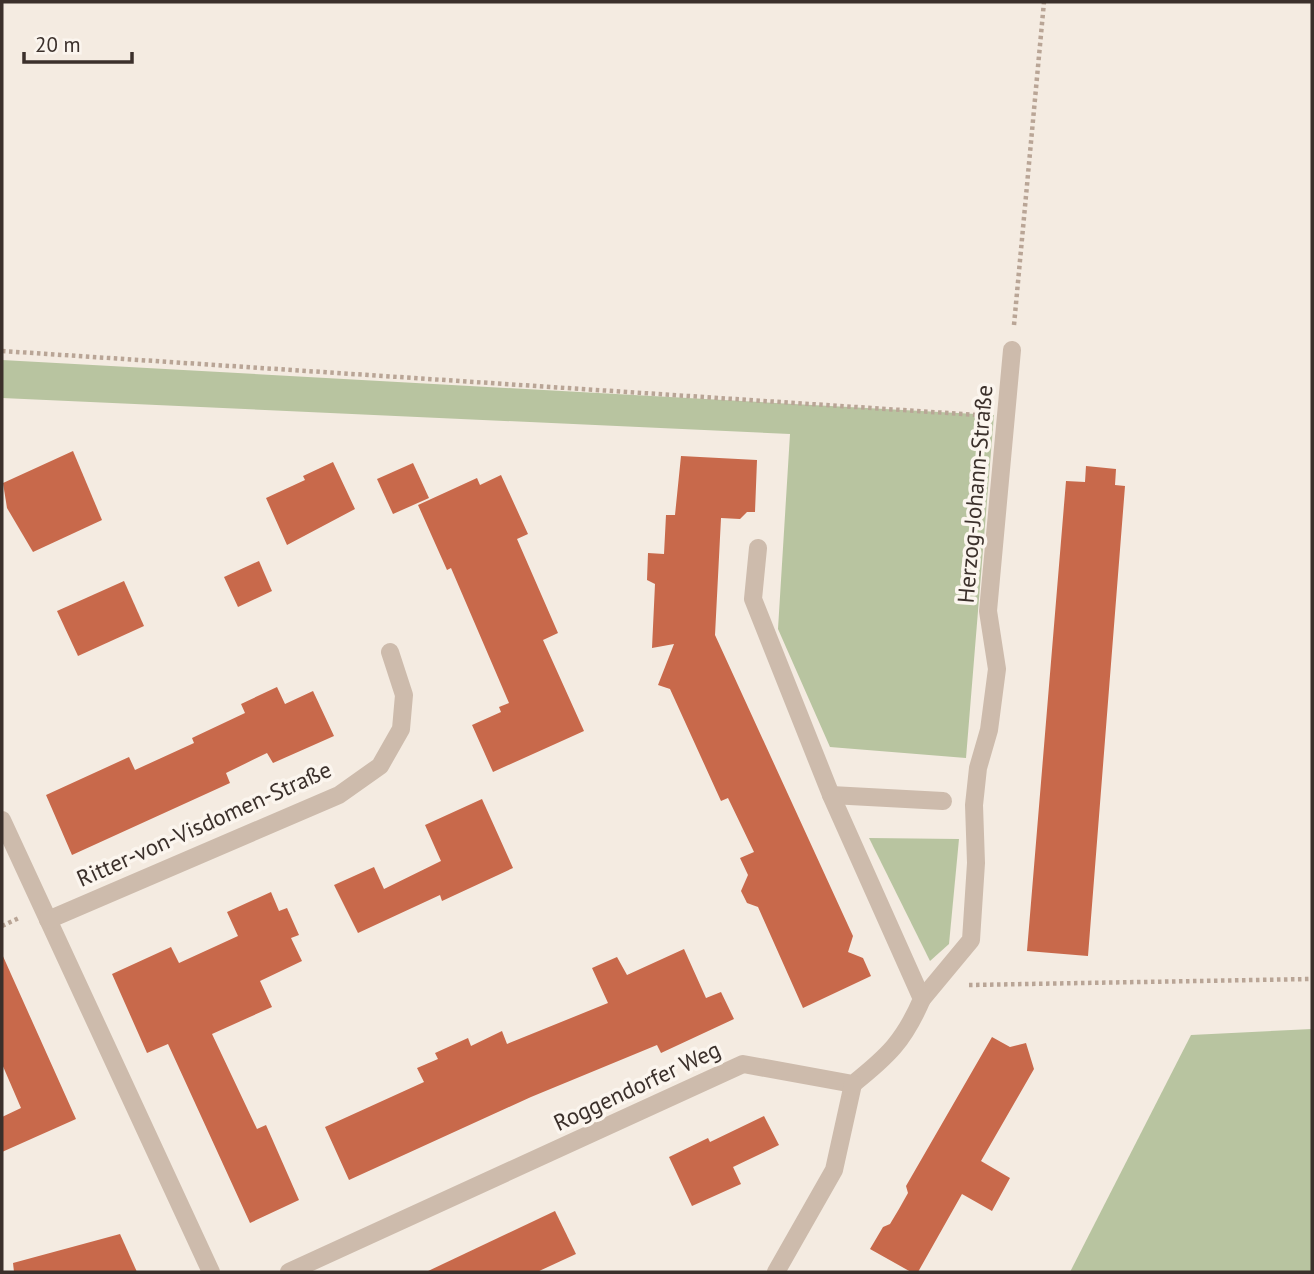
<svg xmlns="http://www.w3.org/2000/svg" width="1314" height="1274" viewBox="0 0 1314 1274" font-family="'PT Sans',sans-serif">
  <rect width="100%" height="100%" fill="#f4ebe1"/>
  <!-- green -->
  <g fill="#b8c4a0">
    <path d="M 2,360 L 994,415 L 966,758 L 830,747 L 778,629 L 790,434 L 2,398 Z"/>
    <path d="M 869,838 L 959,839 L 949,944 L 930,961 Z"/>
    <path d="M 1312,1029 L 1312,1272 L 1070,1272 L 1191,1035 Z"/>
  </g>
  <!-- building -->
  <g fill="#c8694b">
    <path d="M 73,451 L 102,520 L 33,552 L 7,508 L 3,483 Z"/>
    <path d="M 681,456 L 757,460 L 755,512 L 747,512 L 740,519 L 721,518 L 715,635 L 853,936 L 848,952 L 863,958 L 871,976 L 803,1008 L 758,907 L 747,903 L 741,891 L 748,875 L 740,858 L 754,852 L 728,798 L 721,801 L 670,689 L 658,685 L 674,644 L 652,648 L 655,584 L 647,580 L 648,553 L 664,554 L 666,515 L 675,515 Z"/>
    <path d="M 333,462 L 355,509 L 287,545 L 266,498 L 305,480 L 303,476 Z"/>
    <path d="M 413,463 L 429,498 L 393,514 L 377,479 Z"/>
    <path d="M 1086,466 L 1116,469 L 1115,485 L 1125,486 L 1088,956 L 1027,951 L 1066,481 L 1085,482 Z"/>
    <path d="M 501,475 L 528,534 L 517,539 L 558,633 L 543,640 L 584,731 L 493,772 L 472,725 L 501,712 L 499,707 L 509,703 L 451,568 L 447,570 L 418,505 L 477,478 L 480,485 Z"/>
    <path d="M 259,561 L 272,591 L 238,607 L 224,577 Z"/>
    <path d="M 124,581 L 144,626 L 78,656 L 57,611 Z"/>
    <path d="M 277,687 L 285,704 L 313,691 L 334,736 L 273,763 L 267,753 L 226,773 L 230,783 L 72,855 L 46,795 L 129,757 L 135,770 L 194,743 L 192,738 L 245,713 L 241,704 Z"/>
    <path d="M 482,799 L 513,868 L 442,901 L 440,895 L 358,933 L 334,885 L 374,867 L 384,889 L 441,861 L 425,825 Z"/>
    <path d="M 271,892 L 279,911 L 287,908 L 299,935 L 291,938 L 302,961 L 260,981 L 272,1007 L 212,1034 L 257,1129 L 266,1125 L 299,1200 L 250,1223 L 168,1044 L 147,1053 L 112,974 L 171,947 L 179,963 L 238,936 L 227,912 Z"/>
    <path d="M 684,949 L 706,998 L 721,992 L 734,1019 L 661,1053 L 657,1045 L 531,1097 L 349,1180 L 325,1127 L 424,1082 L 417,1068 L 438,1059 L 435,1053 L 468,1038 L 471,1046 L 502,1031 L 507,1044 L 608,1003 L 592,968 L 617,957 L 627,975 Z"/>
    <path d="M 2,954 L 76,1119 L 2,1152 L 2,1117 L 21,1108 L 2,1064 Z"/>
    <path d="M 992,1037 L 1010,1047 L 1026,1043 L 1034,1069 L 981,1161 L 1010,1178 L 992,1211 L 962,1194 L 918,1272 L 911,1272 L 870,1249 L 883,1227 L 890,1224 L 899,1209 L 908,1193 L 906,1186 Z"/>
    <path d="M 764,1116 L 779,1145 L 733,1167 L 741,1184 L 692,1206 L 669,1157 L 708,1138 L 710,1142 Z"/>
    <path d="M 555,1211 L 576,1254 L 537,1272 L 426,1272 Z"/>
    <path d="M 120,1234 L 137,1272 L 14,1272 L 13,1263 Z"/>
  </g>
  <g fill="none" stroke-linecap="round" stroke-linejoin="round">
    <!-- path -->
    <g stroke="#b9a596" stroke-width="4.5" stroke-dasharray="3.5 3.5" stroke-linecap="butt">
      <path d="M 1014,325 L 1044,2"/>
      <path d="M 2,351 L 978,415"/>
      <path d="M 2,926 L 19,918"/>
      <path d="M 969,985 L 1312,979"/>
    </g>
    <!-- minor -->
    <g stroke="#cdbbac" stroke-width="18">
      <path d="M 831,795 L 943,801"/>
      <path d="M 2,820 L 211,1272"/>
      <path d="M 48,920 L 339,795 L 380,766 L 401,729 L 404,695 L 390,652"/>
      <path d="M 922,999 L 971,940 L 976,863 L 974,805 L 978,768 L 989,730 L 997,669 L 988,611 L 1012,350"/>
      <path d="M 289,1272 L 743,1064 L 853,1084 C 888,1056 904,1041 922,999 L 831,795 L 753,599 L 758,548"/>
      <path d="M 776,1272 L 834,1170 L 853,1084"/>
    </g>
  </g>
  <g text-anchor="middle" stroke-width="7" stroke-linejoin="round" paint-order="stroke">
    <!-- street labels -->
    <g font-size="23" fill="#3b302b" stroke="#fbf5ee">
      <text transform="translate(975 494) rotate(-85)" y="8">Herzog-Johann-Straße</text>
      <text transform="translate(204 824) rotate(-24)" y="8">Ritter-von-Visdomen-Straße</text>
      <text transform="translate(637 1086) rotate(-25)" y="8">Roggendorfer Weg</text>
    </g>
  </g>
  <!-- border -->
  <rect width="1314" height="1274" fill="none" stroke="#3b302b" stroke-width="7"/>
  <!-- scale -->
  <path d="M24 52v10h108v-10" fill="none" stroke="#3b302b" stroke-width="3.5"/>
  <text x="35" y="52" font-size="21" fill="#3b302b" stroke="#fbf5ee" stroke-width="5" paint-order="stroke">20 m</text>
</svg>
